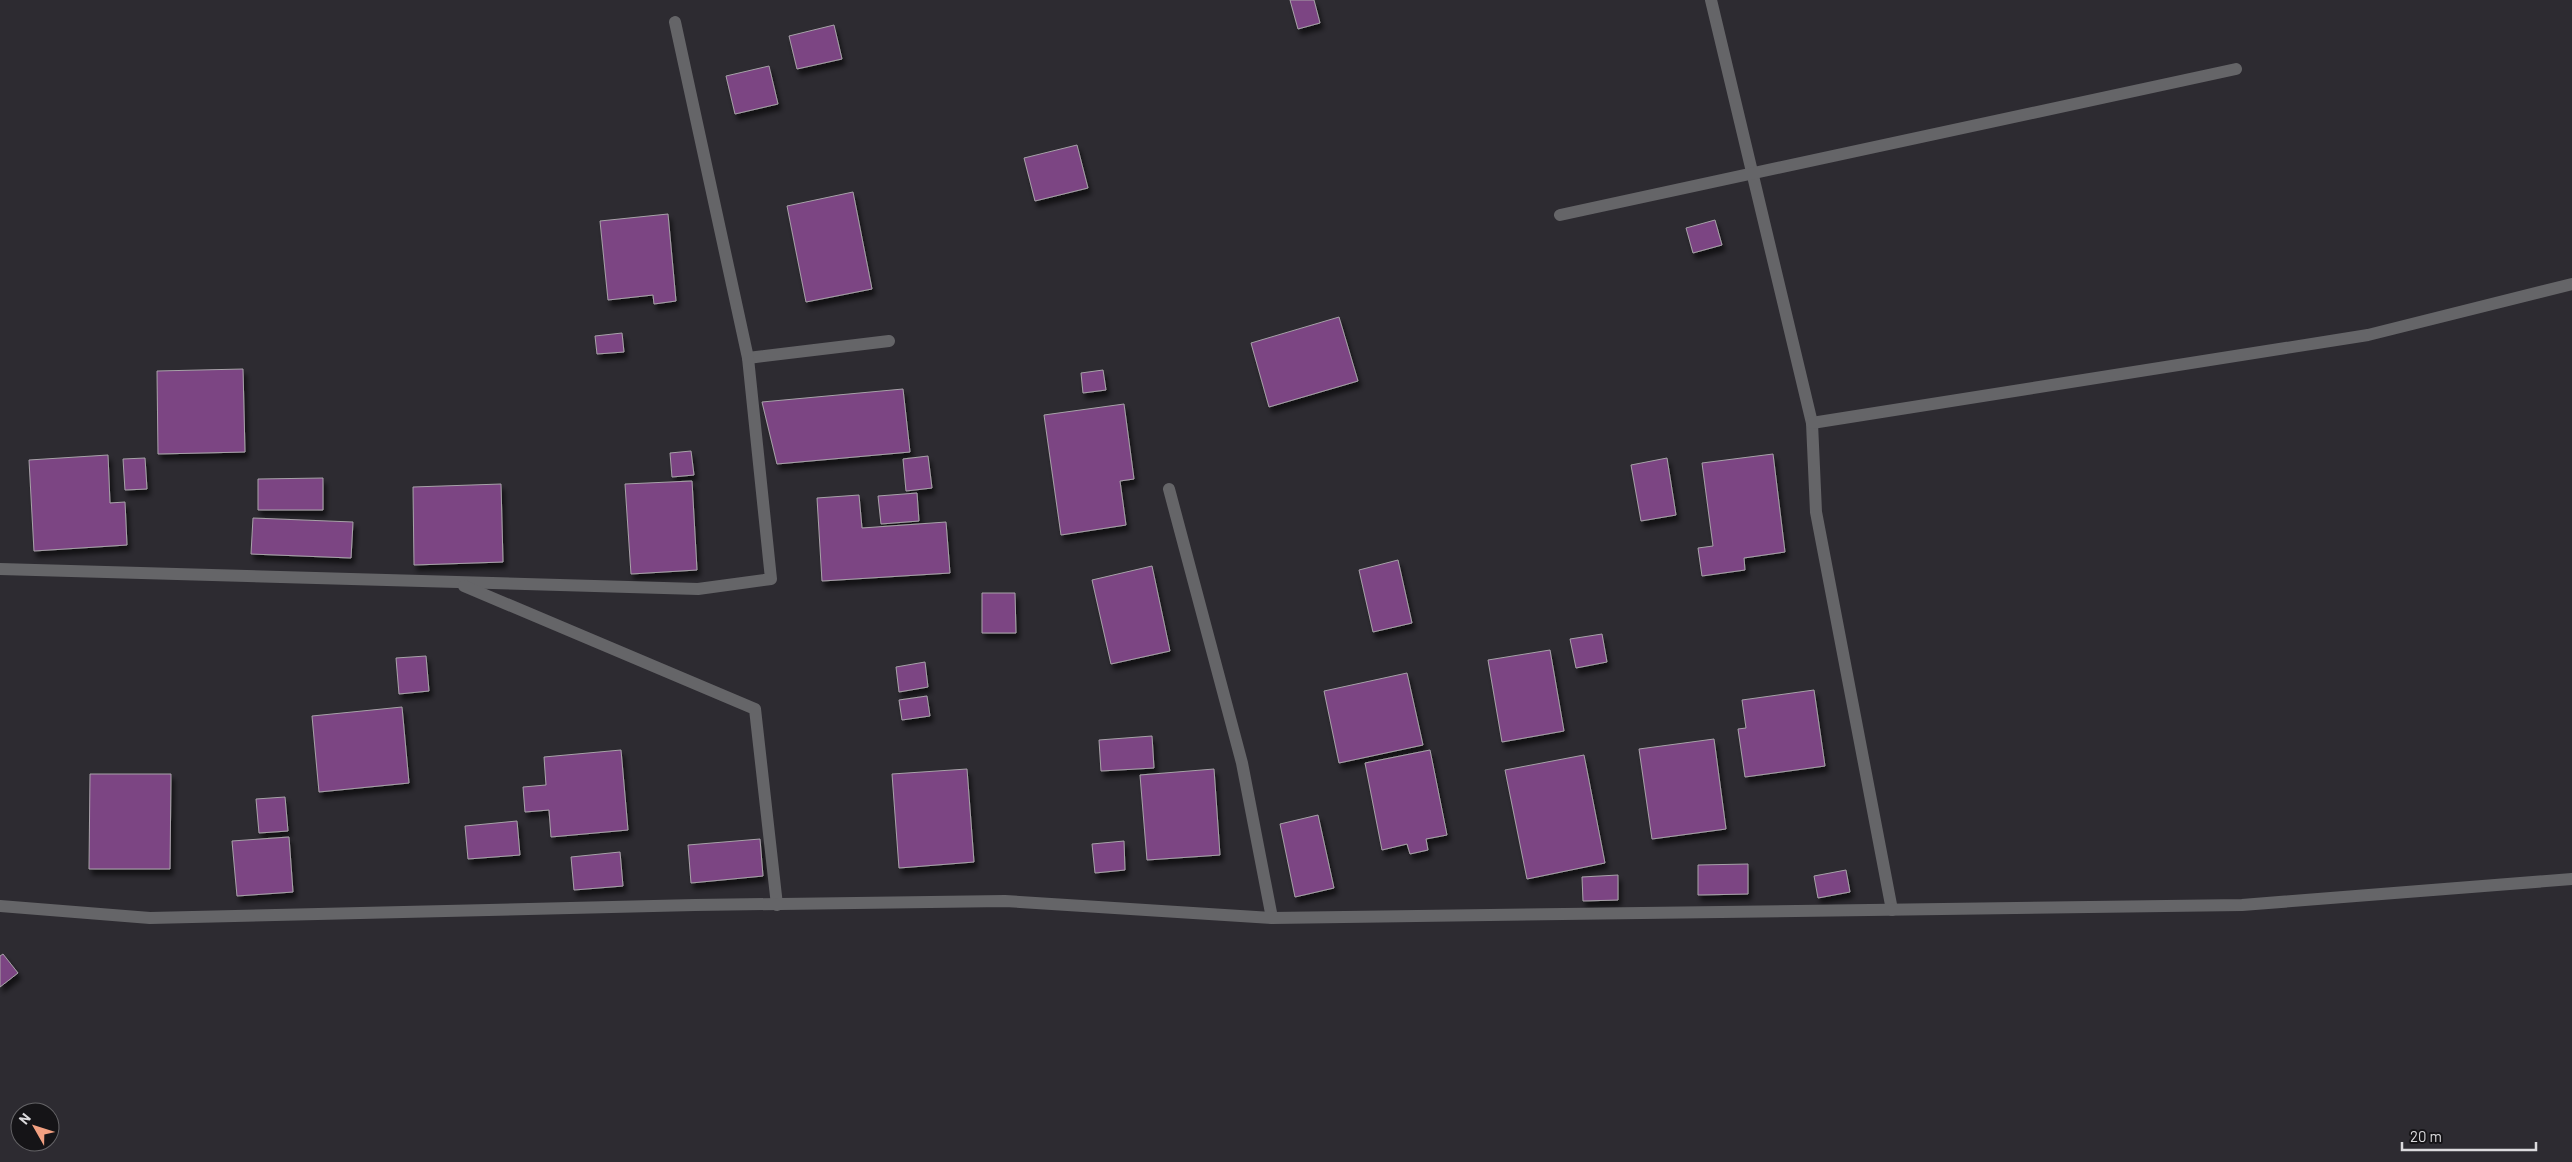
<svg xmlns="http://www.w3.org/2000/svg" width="2572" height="1162" viewBox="0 0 2572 1162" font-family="Barlow,sans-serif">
  <defs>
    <filter id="shadow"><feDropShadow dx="3" dy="5.5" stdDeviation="2.5" flood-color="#0009"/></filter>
  </defs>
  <rect width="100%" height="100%" fill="#2d2b31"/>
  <!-- building -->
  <g fill="#7c4483" stroke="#a7a2a8" filter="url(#shadow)">
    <path d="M 1290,0 L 1314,0 L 1320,23 L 1298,29 Z"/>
    <path d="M 834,25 L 842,59 L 797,69 L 789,36 Z"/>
    <path d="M 769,66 L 778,104 L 735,114 L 726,76 Z"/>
    <path d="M 1077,145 L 1088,188 L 1035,201 L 1024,158 Z"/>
    <path d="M 853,192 L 872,289 L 806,302 L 787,206 Z"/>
    <path d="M 668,214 L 676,301 L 654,304 L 653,295 L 608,300 L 600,221 Z"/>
    <path d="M 1715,220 L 1722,245 L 1693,253 L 1686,228 Z"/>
    <path d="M 1339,317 L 1358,381 L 1269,407 L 1251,343 Z"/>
    <path d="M 622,333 L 624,352 L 597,354 L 595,336 Z"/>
    <path d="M 243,369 L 245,452 L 158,454 L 157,371 Z"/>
    <path d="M 1103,370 L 1106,390 L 1083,393 L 1081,373 Z"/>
    <path d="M 903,389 L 910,452 L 777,464 L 762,402 Z"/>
    <path d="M 1124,404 L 1134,479 L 1120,481 L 1126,525 L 1061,535 L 1044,415 Z"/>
    <path d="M 691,451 L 694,475 L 672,477 L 670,453 Z"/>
    <path d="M 1773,454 L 1785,552 L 1744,558 L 1745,570 L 1702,576 L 1698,548 L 1713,546 L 1702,463 Z"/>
    <path d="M 108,455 L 110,503 L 125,502 L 127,545 L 34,551 L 29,460 Z"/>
    <path d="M 928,456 L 932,488 L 906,491 L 903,459 Z"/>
    <path d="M 145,458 L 147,489 L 125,490 L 123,459 Z"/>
    <path d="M 1667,458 L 1676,515 L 1641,521 L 1631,465 Z"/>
    <path d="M 323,478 L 323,510 L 258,510 L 258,479 Z"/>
    <path d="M 692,481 L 697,570 L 631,574 L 625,484 Z"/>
    <path d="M 501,484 L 503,562 L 414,565 L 413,487 Z"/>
    <path d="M 917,493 L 919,521 L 881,524 L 878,496 Z"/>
    <path d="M 859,495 L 862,528 L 946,522 L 950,573 L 822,581 L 817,498 Z"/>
    <path d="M 253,518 L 353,522 L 351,558 L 251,554 Z"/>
    <path d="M 1398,560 L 1412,623 L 1373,632 L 1359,570 Z"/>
    <path d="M 1152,566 L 1170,651 L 1111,664 L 1092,580 Z"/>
    <path d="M 982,593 L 1015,593 L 1016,633 L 982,633 Z"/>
    <path d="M 1602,634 L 1607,662 L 1576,668 L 1570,639 Z"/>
    <path d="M 1550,650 L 1564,731 L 1502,742 L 1488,660 Z"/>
    <path d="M 426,656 L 429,691 L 399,694 L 396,658 Z"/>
    <path d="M 925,662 L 928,687 L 899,692 L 896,667 Z"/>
    <path d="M 1407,673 L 1423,745 L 1339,763 L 1324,691 Z"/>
    <path d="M 1814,690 L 1825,766 L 1745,777 L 1738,729 L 1746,728 L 1742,700 Z"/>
    <path d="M 927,696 L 930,716 L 902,720 L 899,700 Z"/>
    <path d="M 402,707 L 409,783 L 319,792 L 312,716 Z"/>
    <path d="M 1152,736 L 1154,768 L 1101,771 L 1099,740 Z"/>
    <path d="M 1714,739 L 1726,829 L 1652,839 L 1639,749 Z"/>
    <path d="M 621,750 L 628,830 L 551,837 L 549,810 L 525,812 L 523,787 L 546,785 L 544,757 Z"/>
    <path d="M 1430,750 L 1447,835 L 1426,839 L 1428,850 L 1410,854 L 1407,844 L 1382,850 L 1365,763 Z"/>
    <path d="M 1584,755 L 1605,863 L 1527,879 L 1505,770 Z"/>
    <path d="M 967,769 L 974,862 L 899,868 L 892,774 Z"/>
    <path d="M 1214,769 L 1220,855 L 1147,860 L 1140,775 Z"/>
    <path d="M 90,774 L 171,774 L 170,869 L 89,869 Z"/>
    <path d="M 285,797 L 288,831 L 259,833 L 256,799 Z"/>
    <path d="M 1318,815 L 1334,888 L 1295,897 L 1280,824 Z"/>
    <path d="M 517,821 L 520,855 L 468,859 L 465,826 Z"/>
    <path d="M 289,837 L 293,892 L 237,896 L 232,841 Z"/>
    <path d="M 760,839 L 763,876 L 691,883 L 688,845 Z"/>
    <path d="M 1124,841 L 1125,870 L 1095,873 L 1092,844 Z"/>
    <path d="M 620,852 L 623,886 L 574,890 L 571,857 Z"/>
    <path d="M 1748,864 L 1748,894 L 1698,895 L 1698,865 Z"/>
    <path d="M 1846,870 L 1850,892 L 1818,898 L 1814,876 Z"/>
    <path d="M 1618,875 L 1618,900 L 1583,901 L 1582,877 Z"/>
    <path d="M 3,954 L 18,973 L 0,987 L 0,956 Z"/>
  </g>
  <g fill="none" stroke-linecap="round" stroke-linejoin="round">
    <!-- lane -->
    <g stroke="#656568" stroke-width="12">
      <path d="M 1711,0 L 1812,423 L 1816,512 L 1892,910"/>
      <path d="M 1560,215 L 2236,69"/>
      <path d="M 748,358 L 889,341"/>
      <path d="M 1812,423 L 2368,335 L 2572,284"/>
      <path d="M 1169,489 L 1242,763 L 1272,918"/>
      <path d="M 0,569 L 698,589 L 771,579 L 748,358 L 675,22"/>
      <path d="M 464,586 L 755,709 L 777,905"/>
    </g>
    <!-- street -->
    <path stroke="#656568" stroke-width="12" d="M 0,906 L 150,918 L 695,905 L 1005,901 L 1272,918 L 2242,905 L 2572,879"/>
  </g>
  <!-- north arrow -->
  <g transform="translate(35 1127) rotate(309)"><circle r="24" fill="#151417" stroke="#646366"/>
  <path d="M0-4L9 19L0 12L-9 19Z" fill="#f2a081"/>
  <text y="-8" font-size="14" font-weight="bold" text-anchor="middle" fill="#dbdadd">N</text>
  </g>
  <!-- scale -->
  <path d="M2402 1142v8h134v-8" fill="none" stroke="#dbdadd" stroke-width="2.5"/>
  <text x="2410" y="1142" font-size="15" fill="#dbdadd" stroke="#151417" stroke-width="4" paint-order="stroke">20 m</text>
</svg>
